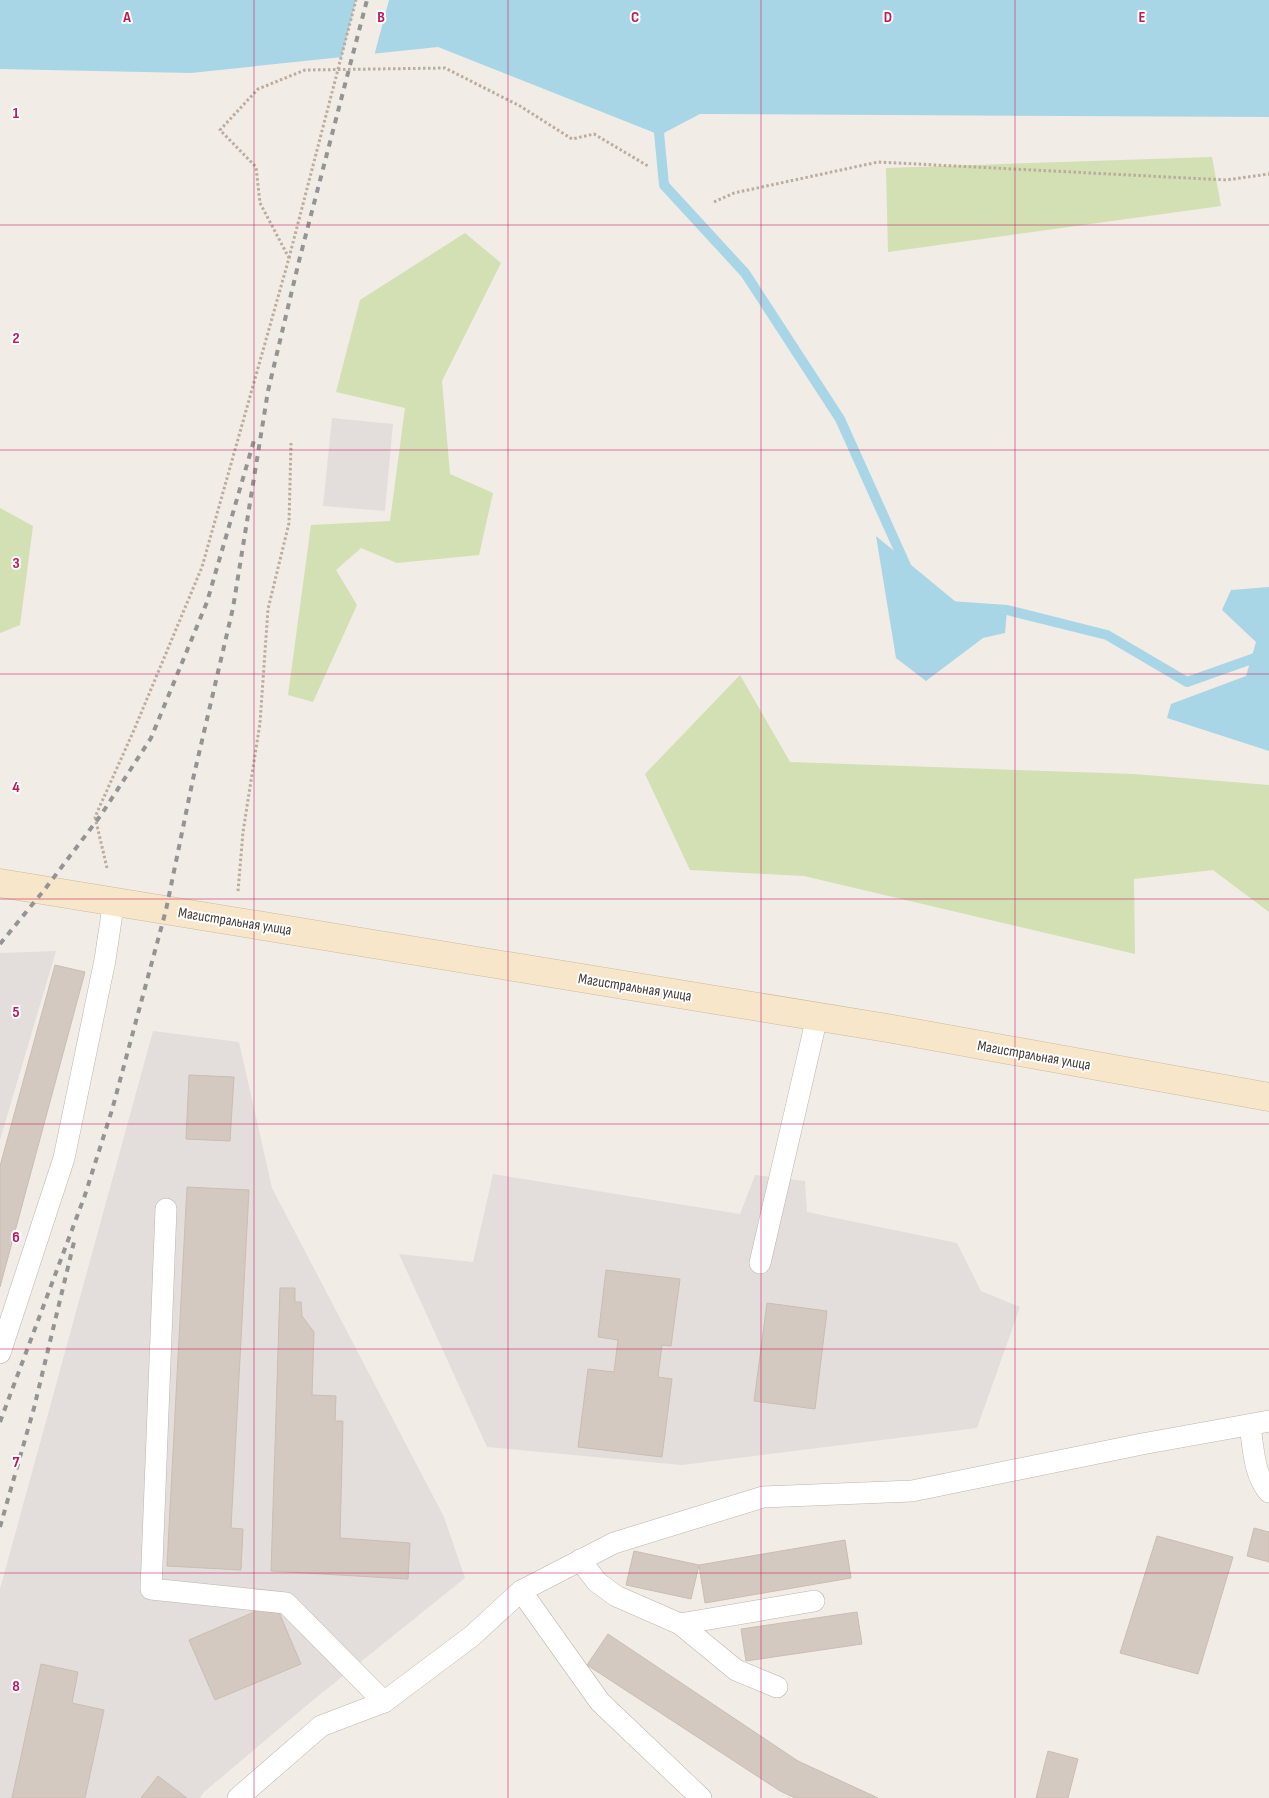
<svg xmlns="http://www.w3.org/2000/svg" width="1269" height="1798" viewBox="0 0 1269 1798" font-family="'Sofia Sans Condensed',sans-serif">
  <rect width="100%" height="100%" fill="#f1ece6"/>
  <!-- industrial -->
  <g fill="#e3dedb">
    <path d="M 332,418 L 393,424 L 385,511 L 323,506 Z"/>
    <path d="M 56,951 L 0,1140 L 0,953 Z"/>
    <path d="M 153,1031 L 239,1042 L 272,1188 L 444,1517 L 465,1578 L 312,1701 L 204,1792 L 200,1798 L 0,1798 L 0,1589 Z"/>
    <path d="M 493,1174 L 740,1214 L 755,1175 L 805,1181 L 807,1212 L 957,1243 L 981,1291 L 1020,1307 L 977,1428 L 682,1465 L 487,1447 L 399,1254 L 473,1262 Z"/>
  </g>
  <!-- green -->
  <g fill="#d2e0b3">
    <path d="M 1212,157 L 1221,206 L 888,252 L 886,168 Z"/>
    <path d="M 465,233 L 501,263 L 442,381 L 450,474 L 493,493 L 479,555 L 397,563 L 361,548 L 336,570 L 357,605 L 313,702 L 288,695 L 311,525 L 390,521 L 405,408 L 336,392 L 360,300 Z"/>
    <path d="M 0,508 L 33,526 L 20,625 L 0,633 Z"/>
    <path d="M 740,675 L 790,762 L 1134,774 L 1269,785 L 1269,912 L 1213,870 L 1134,879 L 1135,954 L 804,876 L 690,870 L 645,774 Z"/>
  </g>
  <!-- water -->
  <g fill="#a9d6e7">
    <path d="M 0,0 L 1269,0 L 1269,117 L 700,114 L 660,135 L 438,47 L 191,73 L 0,69 Z"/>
    <path d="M 876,536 L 962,607 L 1007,610 L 1005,633 L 983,638 L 926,681 L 896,658 Z"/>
    <path d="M 1269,587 L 1269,751 L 1167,718 L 1171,704 L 1246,676 L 1256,642 L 1222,610 L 1231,590 Z"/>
  </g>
  <!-- pier -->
  <path fill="#f1ece6" d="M 356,0 L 389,0 L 374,56 L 341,60 Z"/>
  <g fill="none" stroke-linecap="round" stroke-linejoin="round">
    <!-- stream -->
    <g stroke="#a9d6e7" stroke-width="10">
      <path d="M 658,122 L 664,185 L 745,273 L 840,419 L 907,568"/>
      <path d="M 949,606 L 1007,610 L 1107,635 L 1187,682 L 1269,653"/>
    </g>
  </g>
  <!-- building -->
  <g fill="#d4c9c0" stroke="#cbbdb1">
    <path d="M 55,965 L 85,972 L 0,1287 L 0,1166 Z"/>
    <path d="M 189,1075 L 234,1077 L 230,1141 L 186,1139 Z"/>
    <path d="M 187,1187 L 249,1190 L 231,1528 L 243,1529 L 241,1570 L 167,1566 Z"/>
    <path d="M 606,1270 L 680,1279 L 671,1346 L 662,1345 L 658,1377 L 672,1379 L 662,1457 L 578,1447 L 588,1369 L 614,1372 L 618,1340 L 598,1337 Z"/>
    <path d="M 280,1288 L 295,1288 L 295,1302 L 301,1302 L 302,1316 L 314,1332 L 312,1395 L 336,1396 L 335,1421 L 343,1421 L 340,1538 L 410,1543 L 408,1579 L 271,1571 Z"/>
    <path d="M 767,1303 L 827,1311 L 815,1409 L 754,1401 Z"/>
    <path d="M 1254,1528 L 1269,1532 L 1269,1562 L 1247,1556 Z"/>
    <path d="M 1157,1536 L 1233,1557 L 1198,1674 L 1120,1653 Z"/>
    <path d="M 845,1540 L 851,1578 L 705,1603 L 699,1565 Z"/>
    <path d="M 634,1551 L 699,1565 L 691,1599 L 626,1585 Z"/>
    <path d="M 275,1603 L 301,1664 L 215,1700 L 189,1640 Z"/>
    <path d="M 857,1612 L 862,1644 L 746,1661 L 741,1629 Z"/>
    <path d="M 608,1634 L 798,1761 L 878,1798 L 795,1798 L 780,1791 L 587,1665 Z"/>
    <path d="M 41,1664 L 78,1672 L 72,1703 L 104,1710 L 85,1798 L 12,1798 Z"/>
    <path d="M 1048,1751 L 1078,1759 L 1068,1798 L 1036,1798 Z"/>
    <path d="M 158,1776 L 187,1798 L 141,1798 Z"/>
  </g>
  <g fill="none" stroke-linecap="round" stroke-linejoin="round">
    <defs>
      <g id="service">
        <path d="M 166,1209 L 151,1589 L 286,1603 L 384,1702"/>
        <path d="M 760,1263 L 817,1017"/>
        <path d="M 0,1353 L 64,1158 L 105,960 L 114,900"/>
        <path d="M 1250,1425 C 1253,1446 1254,1476 1269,1492"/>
        <path d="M 580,1560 L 597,1582 L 616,1596 L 680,1624 L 736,1670 L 777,1687"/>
        <path d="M 521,1591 L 600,1702 L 701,1798"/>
        <path d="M 680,1624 L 814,1601"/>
        <path d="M 238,1798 L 321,1726 L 384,1702 L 472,1636 L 521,1591 L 614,1543 L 763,1497 L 912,1491 L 1142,1444 L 1269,1421"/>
      </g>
      <path id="secondary" d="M 0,883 L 887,1028 L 1269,1097"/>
    </defs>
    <!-- service casing -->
    <use href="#service" stroke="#beb5ad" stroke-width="22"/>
    <!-- secondary casing -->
    <use href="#secondary" stroke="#ceba9d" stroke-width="29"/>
    <!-- path -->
    <g stroke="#bbac9d" stroke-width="3" stroke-dasharray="2.5 2.5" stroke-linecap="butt">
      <path d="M 714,202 L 734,193 L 878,162 L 1226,180 L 1269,174"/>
      <path d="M 107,868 L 95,817 L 134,730 L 202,567 L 289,258 L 260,203 L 256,167 L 220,130 L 258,89 L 305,70 L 445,68 L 520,106 L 572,139 L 594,134 L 648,166"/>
      <path d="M 238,891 L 243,832 L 260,723 L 268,609 L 289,523 L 291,443"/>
    </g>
    <!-- service -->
    <use href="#service" stroke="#fff" stroke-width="21"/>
    <!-- secondary -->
    <use href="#secondary" stroke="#f7e6c9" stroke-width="28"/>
    <!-- rail -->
    <g stroke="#949494" stroke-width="4" stroke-dasharray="6 6" stroke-linecap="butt">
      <path d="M 0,944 L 45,889 L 101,815 L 151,738 L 207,602 L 255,437"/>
      <path d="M 0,1422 L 85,1195 L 112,1110 L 166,910 L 193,779 L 233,608 L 268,391 L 299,261 L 367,0"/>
      <path d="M 0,1527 L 34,1408 L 74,1242"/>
    </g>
    <!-- path-bridge -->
    <path stroke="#bbac9d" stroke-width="3" stroke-dasharray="2.5 2.5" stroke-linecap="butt" d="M 289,258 L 356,0"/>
  </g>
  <!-- grid -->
  <path fill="none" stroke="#c2185b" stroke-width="1" stroke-opacity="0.55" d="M 254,0 L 254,1798M 508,0 L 508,1798M 761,0 L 761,1798M 1015,0 L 1015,1798M 0,225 L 1269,225M 0,450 L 1269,450M 0,674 L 1269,674M 0,899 L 1269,899M 0,1124 L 1269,1124M 0,1349 L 1269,1349M 0,1573 L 1269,1573"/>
  <g text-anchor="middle" stroke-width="4" stroke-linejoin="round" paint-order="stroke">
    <!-- street labels -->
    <g font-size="15" fill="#433c36" stroke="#fff">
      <text transform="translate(235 921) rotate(9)" y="5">Магистральная улица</text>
      <text transform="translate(635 987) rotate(9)" y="5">Магистральная улица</text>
      <text transform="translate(1034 1055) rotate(10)" y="5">Магистральная улица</text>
    </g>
  </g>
  <g font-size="16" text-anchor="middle" font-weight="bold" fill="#c2185b" stroke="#fff" stroke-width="4" stroke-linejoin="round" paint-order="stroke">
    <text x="127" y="22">A</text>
    <text x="381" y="22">B</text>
    <text x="635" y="22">C</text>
    <text x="888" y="22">D</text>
    <text x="1142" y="22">E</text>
    <text x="16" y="118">1</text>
    <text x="16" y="343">2</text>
    <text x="16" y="568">3</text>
    <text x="16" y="792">4</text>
    <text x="16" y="1017">5</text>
    <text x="16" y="1242">6</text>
    <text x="16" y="1467">7</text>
    <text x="16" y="1691">8</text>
  </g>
</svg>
